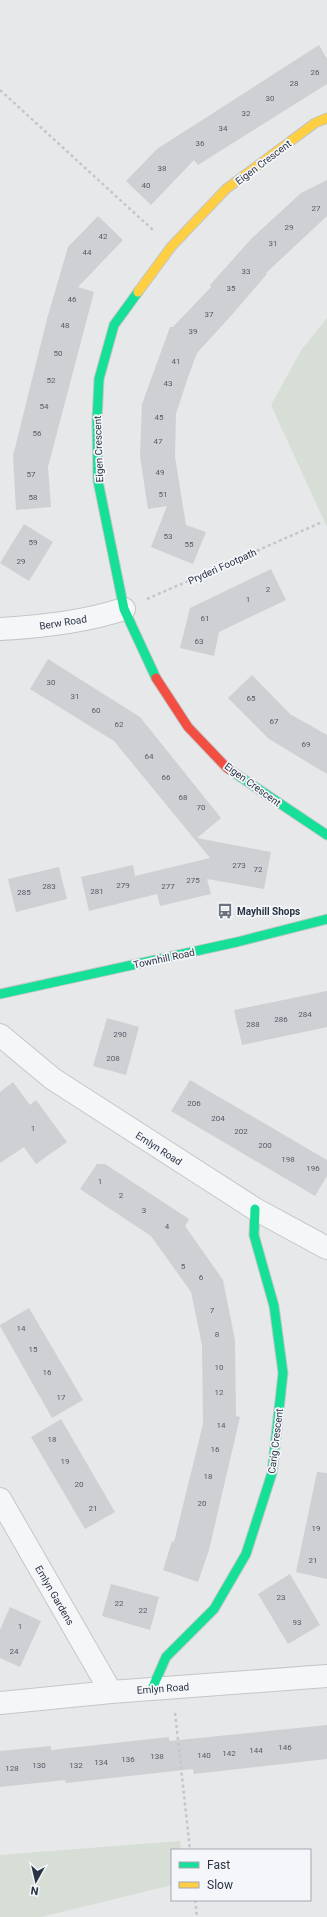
<svg xmlns="http://www.w3.org/2000/svg" width="327" height="1917" viewBox="0 0 327 1917" font-family="Roboto,sans-serif">
  <rect width="100%" height="100%" fill="#e6e8ea"/>
  <!-- green -->
  <g fill="#d6ded6">
    <path d="M 327,318 L 327,527 L 271,405 L 302,349 Z"/>
    <path d="M 180,1841 L 181,1850 L 172,1850 L 172,1885 L 41,1917 L 0,1917 L 0,1855 Z"/>
  </g>
  <!-- building -->
  <g fill="#ced0d3">
    <path d="M 319,45 L 327,59 L 327,84 L 198,165 L 194,160 L 151,205 L 126,181 L 157,149 Z"/>
    <path d="M 327,180 L 327,216 L 266,273 L 267,274 L 229,318 L 197,353 L 188,377 L 176,414 L 175,457 L 186,525 L 206,532 L 193,564 L 151,547 L 167,506 L 148,509 L 140,456 L 142,404 L 170,327 L 173,327 L 211,287 L 210,285 L 252,238 L 301,193 Z"/>
    <path d="M 98,216 L 123,240 L 78,287 L 94,292 L 48,467 L 51,507 L 16,510 L 13,456 L 47,319 L 68,247 Z"/>
    <path d="M 24,524 L 53,542 L 29,581 L 0,563 Z"/>
    <path d="M 271,569 L 286,600 L 219,632 L 214,656 L 180,648 L 190,608 Z"/>
    <path d="M 48,659 L 140,717 L 221,818 L 197,838 L 271,852 L 264,889 L 207,879 L 211,894 L 160,906 L 157,894 L 89,911 L 81,877 L 133,865 L 135,876 L 210,858 L 114,741 L 30,689 Z"/>
    <path d="M 252,675 L 290,714 L 327,735 L 327,774 L 269,739 L 228,698 Z"/>
    <path d="M 59,867 L 67,899 L 16,912 L 8,879 Z"/>
    <path d="M 327,991 L 327,1027 L 242,1045 L 234,1010 Z"/>
    <path d="M 107,1018 L 139,1027 L 126,1075 L 93,1066 Z"/>
    <path d="M 190,1080 L 327,1160 L 327,1176 L 315,1196 L 171,1111 Z"/>
    <path d="M 13,1082 L 30,1105 L 36,1100 L 67,1142 L 36,1164 L 24,1147 L 0,1163 L 0,1092 Z"/>
    <path d="M 97,1164 L 105,1164 L 189,1219 L 185,1226 L 223,1280 L 235,1340 L 236,1416 L 240,1417 L 209,1550 L 198,1582 L 163,1570 L 172,1541 L 174,1542 L 203,1424 L 202,1345 L 191,1292 L 151,1236 L 80,1189 Z"/>
    <path d="M 29,1308 L 83,1400 L 52,1418 L 0,1326 L 0,1325 Z"/>
    <path d="M 61,1419 L 115,1512 L 85,1529 L 31,1437 Z"/>
    <path d="M 317,1472 L 327,1473 L 327,1579 L 296,1572 Z"/>
    <path d="M 290,1574 L 320,1625 L 288,1644 L 258,1594 Z"/>
    <path d="M 111,1584 L 159,1597 L 150,1630 L 102,1616 Z"/>
    <path d="M 10,1607 L 41,1621 L 20,1667 L 0,1658 L 0,1630 Z"/>
    <path d="M 327,1725 L 327,1759 L 194,1774 L 193,1769 L 66,1783 L 65,1780 L 0,1787 L 0,1751 L 51,1746 L 51,1750 L 169,1737 L 169,1741 Z"/>
  </g>
  <g fill="none" stroke-linecap="round" stroke-linejoin="round">
    <defs>
      <g id="street">
        <path d="M 0,629 C 39,627 87,621 124,609"/>
        <path d="M 0,1035 L 53,1079 L 255,1209 L 327,1248"/>
        <path d="M 0,1499 L 111,1692"/>
        <path d="M 0,1703 L 111,1692 L 327,1676"/>
      </g>
      <g id="fast">
        <path d="M 138,292 L 114,325 L 99,379 L 97,420 L 98,481 L 124,609 L 156,678"/>
        <path d="M 233,772 L 327,835"/>
        <path d="M 0,994 L 237,942 L 327,919"/>
        <path d="M 152,1689 L 166,1657 L 214,1609 L 246,1554 L 272,1473 L 283,1373 L 274,1306 L 254,1235 L 255,1209"/>
      </g>
      <path id="slow" d="M 138,292 L 171,247 L 226,189 L 315,123 L 327,118"/>
      <path id="jam" d="M 156,678 L 188,727 L 227,768 L 233,772"/>
    </defs>
    <!-- street casing -->
    <use href="#street" stroke="#c4c6c8" stroke-width="24"/>
    <!-- fast casing -->
    <use href="#fast" stroke="#c4c6c8" stroke-width="11"/>
    <!-- slow casing -->
    <use href="#slow" stroke="#c4c6c8" stroke-width="11"/>
    <!-- jam casing -->
    <use href="#jam" stroke="#c4c6c8" stroke-width="11"/>
    <!-- path -->
    <g stroke="#c5c6ca" stroke-width="2.5" stroke-dasharray="3 3" stroke-linecap="butt">
      <path d="M 0,90 L 153,230"/>
      <path d="M 147,599 L 320,523"/>
      <path d="M 175,1713 L 190,1850"/>
      <path d="M 195,1900 L 197,1917"/>
    </g>
    <!-- street -->
    <use href="#street" stroke="#f5f6f7" stroke-width="22"/>
    <!-- fast -->
    <use href="#fast" stroke="#16e098" stroke-width="9"/>
    <!-- slow -->
    <use href="#slow" stroke="#ffcf43" stroke-width="9"/>
    <!-- jam -->
    <use href="#jam" stroke="#f24e42" stroke-width="9"/>
  </g>
  <!-- icons -->
  <defs>
    <symbol id="bus-bare" viewBox="-9 -9 18 18"><path d="M-5-6H5V4H4V6H2V4H-2V6H-4V4H-5ZM-3.5-4V0h7V-4ZM-3.5 1.2v1.5H-2V1.2ZM2 1.2v1.5H3.5V1.2Z" fill="#6c737f" stroke="#f4f6f9" stroke-width="2.5" paint-order="stroke"/></symbol>
  </defs>
  <g fill-rule="evenodd">
    <use href="#bus-bare" x="214" y="900" width="22" height="22"/>
  </g>
  <g text-anchor="middle" stroke-width="3.5" stroke-linejoin="round" paint-order="stroke">
    <!-- number labels -->
    <g font-size="8" fill="#545c69">
      <text x="315" y="75">26</text>
      <text x="294" y="86">28</text>
      <text x="270" y="101">30</text>
      <text x="246" y="116">32</text>
      <text x="223" y="131">34</text>
      <text x="200" y="146">36</text>
      <text x="162" y="171">38</text>
      <text x="146" y="188">40</text>
      <text x="316" y="211">27</text>
      <text x="289" y="230">29</text>
      <text x="103" y="239">42</text>
      <text x="273" y="246">31</text>
      <text x="87" y="255">44</text>
      <text x="246" y="274">33</text>
      <text x="231" y="291">35</text>
      <text x="72" y="302">46</text>
      <text x="209" y="317">37</text>
      <text x="65" y="328">48</text>
      <text x="193" y="334">39</text>
      <text x="58" y="356">50</text>
      <text x="176" y="364">41</text>
      <text x="51" y="383">52</text>
      <text x="168" y="386">43</text>
      <text x="44" y="409">54</text>
      <text x="159" y="420">45</text>
      <text x="37" y="436">56</text>
      <text x="158" y="444">47</text>
      <text x="160" y="475">49</text>
      <text x="31" y="477">57</text>
      <text x="163" y="497">51</text>
      <text x="33" y="500">58</text>
      <text x="168" y="539">53</text>
      <text x="33" y="545">59</text>
      <text x="189" y="547">55</text>
      <text x="21" y="564">29</text>
      <text x="268" y="592">2</text>
      <text x="248" y="602">1</text>
      <text x="205" y="621">61</text>
      <text x="199" y="644">63</text>
      <text x="51" y="685">30</text>
      <text x="75" y="699">31</text>
      <text x="251" y="701">65</text>
      <text x="96" y="713">60</text>
      <text x="274" y="724">67</text>
      <text x="119" y="727">62</text>
      <text x="306" y="747">69</text>
      <text x="149" y="759">64</text>
      <text x="166" y="780">66</text>
      <text x="183" y="800">68</text>
      <text x="201" y="810">70</text>
      <text x="239" y="868">273</text>
      <text x="258" y="872">72</text>
      <text x="193" y="883">275</text>
      <text x="123" y="888">279</text>
      <text x="49" y="889">283</text>
      <text x="168" y="889">277</text>
      <text x="97" y="894">281</text>
      <text x="24" y="895">285</text>
      <text x="305" y="1017">284</text>
      <text x="281" y="1022">286</text>
      <text x="253" y="1027">288</text>
      <text x="120" y="1037">290</text>
      <text x="113" y="1061">208</text>
      <text x="194" y="1106">206</text>
      <text x="218" y="1121">204</text>
      <text x="33" y="1131">1</text>
      <text x="241" y="1134">202</text>
      <text x="265" y="1148">200</text>
      <text x="288" y="1162">198</text>
      <text x="313" y="1171">196</text>
      <text x="100" y="1184">1</text>
      <text x="121" y="1198">2</text>
      <text x="144" y="1213">3</text>
      <text x="167" y="1229">4</text>
      <text x="183" y="1269">5</text>
      <text x="201" y="1280">6</text>
      <text x="212" y="1313">7</text>
      <text x="21" y="1331">14</text>
      <text x="217" y="1337">8</text>
      <text x="33" y="1352">15</text>
      <text x="219" y="1370">10</text>
      <text x="47" y="1375">16</text>
      <text x="219" y="1395">12</text>
      <text x="61" y="1400">17</text>
      <text x="221" y="1428">14</text>
      <text x="52" y="1442">18</text>
      <text x="215" y="1452">16</text>
      <text x="65" y="1464">19</text>
      <text x="208" y="1479">18</text>
      <text x="79" y="1487">20</text>
      <text x="202" y="1506">20</text>
      <text x="93" y="1511">21</text>
      <text x="316" y="1531">19</text>
      <text x="313" y="1563">21</text>
      <text x="281" y="1600">23</text>
      <text x="119" y="1606">22</text>
      <text x="143" y="1613">22</text>
      <text x="297" y="1625">93</text>
      <text x="20" y="1629">1</text>
      <text x="14" y="1654">24</text>
      <text x="285" y="1750">146</text>
      <text x="256" y="1753">144</text>
      <text x="229" y="1756">142</text>
      <text x="204" y="1758">140</text>
      <text x="157" y="1759">138</text>
      <text x="128" y="1762">136</text>
      <text x="101" y="1765">134</text>
      <text x="39" y="1768">130</text>
      <text x="76" y="1768">132</text>
      <text x="12" y="1771">128</text>
    </g>
    <!-- street labels -->
    <g font-size="10" fill="#2b3445" stroke="#f4f6f9">
      <text transform="translate(263 162) rotate(-37)" y="4">Eigen Crescent</text>
      <text transform="translate(98 449) rotate(-92)" y="4">Eigen Crescent</text>
      <text transform="translate(222 566) rotate(-24)" y="4">Pryderi Footpath</text>
      <text transform="translate(63 622) rotate(-9)" y="4">Berw Road</text>
      <text transform="translate(253 784) rotate(36)" y="4">Eigen Crescent</text>
      <text transform="translate(164 958) rotate(-12)" y="4">Townhill Road</text>
      <text transform="translate(159 1148) rotate(33)" y="4">Emlyn Road</text>
      <text transform="translate(275 1441) rotate(-83)" y="4">Carig Crescent</text>
      <text transform="translate(55 1595) rotate(60)" y="4">Emlyn Gardens</text>
      <text transform="translate(163 1688) rotate(-4)" y="4">Emlyn Road</text>
    </g>
    <!-- poi labels -->
    <g font-size="10" font-weight="bold" fill="#2b3445" stroke="#f4f6f9" text-anchor="start">
      <text x="237" y="915">Mayhill Shops</text>
    </g>
  </g>
  <!-- legend -->
  <rect x="171" y="1849" width="140" height="52" fill="#f4f6f9" stroke="#a4a8b1"/>
  <rect x="179" y="1862" width="20" height="6" fill="#16e098" stroke="#a4a8b1"/>
  <text x="207" y="1869" font-size="12" fill="#2b3445">Fast</text>
  <rect x="179" y="1882" width="20" height="6" fill="#ffcf43" stroke="#a4a8b1"/>
  <text x="207" y="1889" font-size="12" fill="#2b3445">Slow</text>
  <!-- north arrow -->
  <g transform="translate(36 1881) rotate(188)" stroke="#f4f6f9" stroke-width="3" paint-order="stroke">
  <path d="M0-3L7 15L0 10L-7 15Z" fill="#2b3445"/>
  <text y="-6" font-size="11" font-weight="bold" text-anchor="middle" fill="#2b3445">N</text>
  </g>
</svg>
